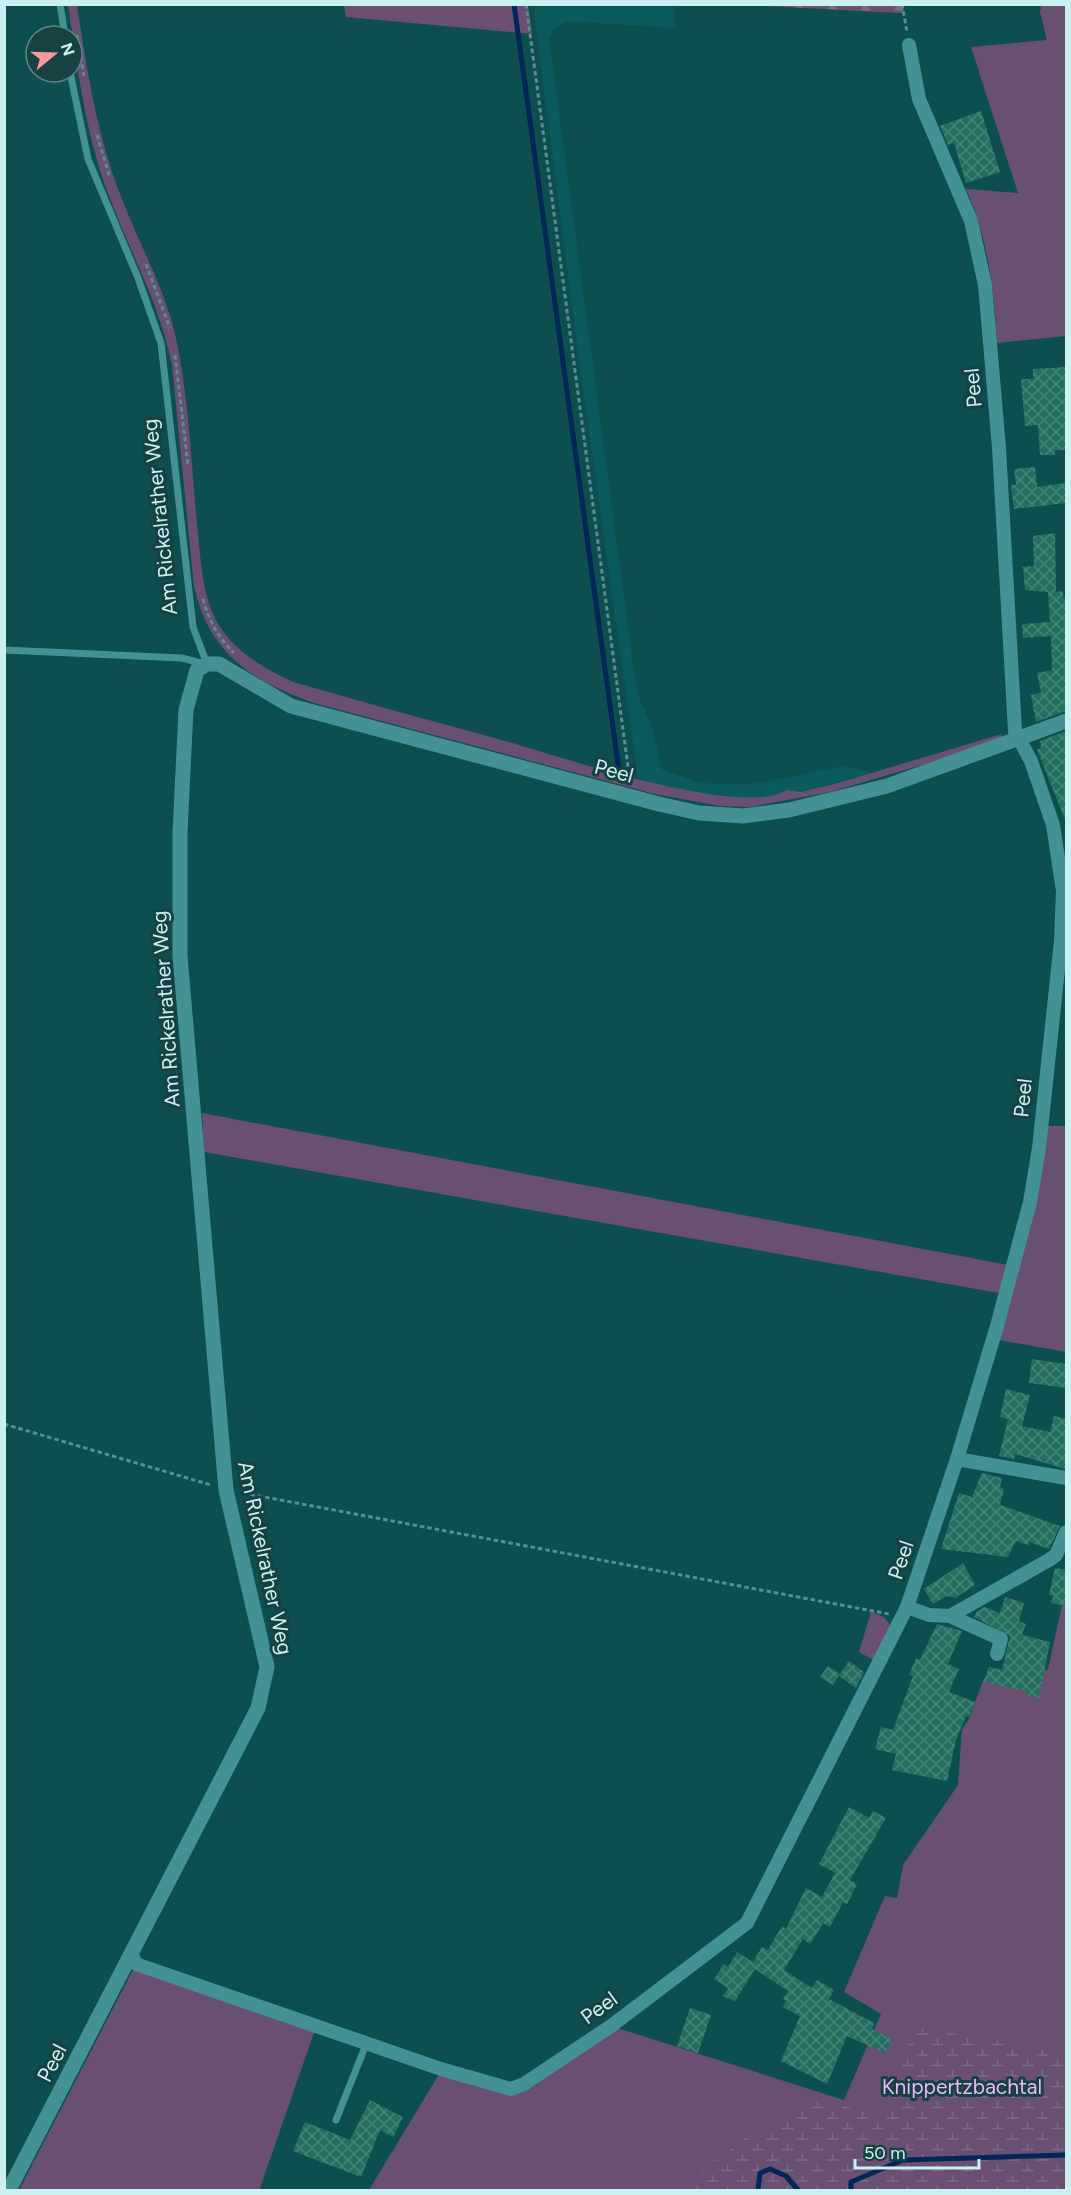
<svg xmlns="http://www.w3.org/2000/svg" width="1071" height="2195" viewBox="0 0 1071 2195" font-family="Figtree,sans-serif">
  <defs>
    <pattern id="forest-firs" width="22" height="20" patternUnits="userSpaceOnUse" patternTransform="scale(1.5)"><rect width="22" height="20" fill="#695071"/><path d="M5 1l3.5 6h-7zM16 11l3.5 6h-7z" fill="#7d6a86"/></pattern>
    <pattern id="wetland-marsh" width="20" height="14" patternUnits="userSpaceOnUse" patternTransform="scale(1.5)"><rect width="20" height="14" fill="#695071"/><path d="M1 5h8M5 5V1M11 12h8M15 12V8" fill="none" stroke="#7d6a86"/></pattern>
    <pattern id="building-cross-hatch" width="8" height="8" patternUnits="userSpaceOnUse" patternTransform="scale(1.5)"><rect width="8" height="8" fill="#256f60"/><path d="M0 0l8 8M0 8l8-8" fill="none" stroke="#438477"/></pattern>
  </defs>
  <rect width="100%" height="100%" fill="#0d4e4f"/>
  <!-- built -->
  <path fill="#0b5b5d" d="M 535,4 L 674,5 L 675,28 L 566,21 L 554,29 L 549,38 L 634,671 L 639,698 L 651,724 L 662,770 L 701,783 L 732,784 L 761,783 L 842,766 L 872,773 L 801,792 L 755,800 L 678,791 L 638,778 L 579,359 L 535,20 Z"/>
  <!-- green -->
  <g fill="#695071">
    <path d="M 68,5 L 77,5 C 87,71 97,136 122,199 C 139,244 164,287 175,334 C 189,396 191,461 197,524 C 200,551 201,583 211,609 C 225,646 259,666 293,682 C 359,701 425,719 491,737 C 547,752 741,820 787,790 L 801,792 L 838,783 L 1002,734 L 1000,742 L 830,792 L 750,807 L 720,806 L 655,794 L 314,703 C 252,681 209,654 194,586 L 172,365 C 158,295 120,235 99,167 C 83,114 76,59 68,5 Z"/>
    <path d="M 344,5 L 528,5 L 532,34 L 346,17 Z"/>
    <path d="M 1041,5 L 1066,5 L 1066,336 L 997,343 C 994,290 988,238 966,189 L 1018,193 L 971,47 L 1047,40 L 1040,12 Z"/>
    <path d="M 202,1113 L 1008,1265 L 999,1293 L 204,1152 Z"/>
    <path d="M 1047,1126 L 1066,1126 L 1066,1352 L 999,1340 Z"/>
    <path d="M 1062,1605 L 1066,1606 L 1066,2190 L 369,2190 L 441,2071 L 511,2089 L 534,2086 L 611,2026 L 844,2100 L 881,2014 L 844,1992 L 885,1896 L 897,1898 L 903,1865 L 958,1785 L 962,1729 L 969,1719 L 983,1681 L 1008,1684 L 1048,1669 Z"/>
    <path d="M 871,1612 L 884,1617 L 890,1625 L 875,1661 L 859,1652 Z"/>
    <path d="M 136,1964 L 317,2024 L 260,2188 L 264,2190 L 19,2190 Z"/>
  </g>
  <!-- forest -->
  <path fill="url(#forest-firs)" d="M 748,5 L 903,5 L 904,13 L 898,13 Z"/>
  <!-- wetland -->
  <path fill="url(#wetland-marsh)" d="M 913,2027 L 1066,2052 L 1066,2190 L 677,2190 L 742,2140 L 818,2098 L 886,2119 Z"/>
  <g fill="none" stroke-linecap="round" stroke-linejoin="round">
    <!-- stream -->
    <g stroke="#012657" stroke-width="5">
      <path d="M 514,4 L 619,771"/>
      <path d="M 758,2190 L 760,2173 L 770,2169 L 786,2176 L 798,2190"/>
      <path d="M 851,2190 L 851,2182 L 903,2160 L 1066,2155"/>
    </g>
  </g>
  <!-- building -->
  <g fill="url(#building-cross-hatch)">
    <path d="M 981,111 L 1000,172 L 966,183 L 954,143 L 948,145 L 940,126 Z"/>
    <path d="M 1066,367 L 1066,450 L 1055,450 L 1055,455 L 1040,455 L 1038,425 L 1025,426 L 1021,379 L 1033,379 L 1033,369 Z"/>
    <path d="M 1035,467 L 1037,487 L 1066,483 L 1066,503 L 1014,509 L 1011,485 L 1016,485 L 1014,469 Z"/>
    <path d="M 1055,533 L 1056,592 L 1063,591 L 1063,598 L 1066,597 L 1066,711 L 1036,722 L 1031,695 L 1041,693 L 1037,673 L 1052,670 L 1051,636 L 1023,638 L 1022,624 L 1050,622 L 1048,592 L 1025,590 L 1023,567 L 1034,566 L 1033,536 Z"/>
    <path d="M 1066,731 L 1066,822 L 1037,750 L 1041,748 L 1040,741 Z"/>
    <path d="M 1032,1359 L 1066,1364 L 1066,1388 L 1029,1383 Z"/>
    <path d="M 1006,1389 L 1030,1395 L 1022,1426 L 1050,1432 L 1054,1416 L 1066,1419 L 1066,1469 L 1015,1454 L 1014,1459 L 999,1456 L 1008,1419 L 1000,1417 Z"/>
    <path d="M 982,1473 L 1002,1478 L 1000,1487 L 1004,1489 L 1000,1505 L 1060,1526 L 1049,1549 L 1029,1542 L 1028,1545 L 1016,1541 L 1008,1557 L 941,1549 L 959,1493 L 972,1497 Z"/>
    <path d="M 963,1563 L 975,1585 L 955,1598 L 947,1596 L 933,1604 L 924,1589 Z"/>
    <path d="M 1055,1568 L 1066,1570 L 1066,1606 L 1051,1603 L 1053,1596 L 1049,1595 Z"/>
    <path d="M 1005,1597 L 1024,1603 L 1019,1621 L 1026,1624 L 1022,1635 L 1050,1642 L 1039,1698 L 1025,1694 L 1026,1691 L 983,1682 L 989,1667 L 1002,1670 L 1010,1636 L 974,1617 L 977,1611 L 985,1607 L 1000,1613 Z"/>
    <path d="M 937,1624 L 962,1631 L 948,1664 L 959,1669 L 949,1692 L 975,1702 L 969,1717 L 966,1716 L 956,1740 L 947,1781 L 892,1770 L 896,1754 L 875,1749 L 881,1727 L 893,1730 L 913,1676 L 909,1675 L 916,1658 L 920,1660 Z"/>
    <path d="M 849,1661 L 864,1672 L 856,1688 L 839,1676 L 833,1685 L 820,1677 L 828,1666 L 840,1674 Z"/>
    <path d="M 849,1807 L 869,1818 L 873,1811 L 886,1818 L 850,1880 L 857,1884 L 847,1904 L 843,1902 L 830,1927 L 823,1923 L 810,1944 L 803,1939 L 784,1970 L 812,1988 L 817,1980 L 834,1990 L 829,1999 L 874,2023 L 872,2029 L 892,2039 L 885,2053 L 847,2036 L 827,2084 L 781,2061 L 800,2016 L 783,2007 L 786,2001 L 783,1999 L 788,1991 L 755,1969 L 735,2001 L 723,1996 L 728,1988 L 714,1979 L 724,1964 L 728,1967 L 737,1952 L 753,1962 L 762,1947 L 768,1950 L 782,1926 L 786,1929 L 806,1888 L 822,1897 L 835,1873 L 819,1864 Z"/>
    <path d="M 690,2008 L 711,2015 L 698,2053 L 677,2046 Z"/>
    <path d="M 370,2100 L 403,2117 L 393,2137 L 380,2130 L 361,2177 L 293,2151 L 305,2122 L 350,2140 Z"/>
  </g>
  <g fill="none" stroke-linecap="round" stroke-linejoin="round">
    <!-- path -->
    <g stroke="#588e8f" stroke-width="3" stroke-dasharray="4.5 3" stroke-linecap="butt">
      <path d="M 526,4 L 630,782"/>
      <path d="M 902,4 L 907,32"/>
      <path d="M 77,35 L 84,76"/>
      <path d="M 97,135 L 110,178"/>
      <path d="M 146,264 L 170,328"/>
      <path d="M 175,355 L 188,465"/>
      <path d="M 203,599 C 208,619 219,639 234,653"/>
      <path d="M 4,1424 L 211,1485"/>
      <path d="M 243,1493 L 889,1614"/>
    </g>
    <!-- service -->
    <g stroke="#439192" stroke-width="7">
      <path d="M 60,4 L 65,36"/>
      <path d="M 70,72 L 88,159 L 138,278 L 161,343 L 193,627 L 207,664"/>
      <path d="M 4,650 L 182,658 L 204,664"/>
      <path d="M 336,2120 L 367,2042"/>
    </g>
    <!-- minor -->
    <g stroke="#439192" stroke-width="14">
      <path d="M 957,1459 L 1066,1478"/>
      <path d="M 907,1607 L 929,1615 L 950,1616 L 1001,1639 L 997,1654"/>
      <path d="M 950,1616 L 1049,1560 L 1056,1555 L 1066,1532"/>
      <path d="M 132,1955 L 136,1964 L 441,2069 L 511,2089 L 524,2084 L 611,2026 L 747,1923 L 907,1607 L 957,1459 L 997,1326 L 1030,1202 L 1039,1148 L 1061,941 L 1063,891 L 1053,825 L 1031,761 L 1015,731 L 999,448 L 985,285 L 971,221 L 919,99 L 909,45"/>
    </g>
    <!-- tertiary -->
    <path stroke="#439192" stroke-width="15" d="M 9,2190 L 258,1708 L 267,1667 L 226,1490 L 180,956 L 180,832 L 186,710 L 197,670 L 207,664 L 219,664 L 291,706 L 659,804 L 699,813 L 743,816 L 789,810 L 887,786 L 1066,721"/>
  </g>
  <g text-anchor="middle" stroke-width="6" stroke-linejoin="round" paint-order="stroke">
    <!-- street labels -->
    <g font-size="21" fill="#cbf0f1" stroke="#174142">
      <text transform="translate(973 388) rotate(-95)" y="7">Peel</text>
      <text transform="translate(160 517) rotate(-96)" y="7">Am Rickelrather Weg</text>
      <text transform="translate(614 771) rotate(15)" y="7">Peel</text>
      <text transform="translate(166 1009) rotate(-94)" y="7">Am Rickelrather Weg</text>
      <text transform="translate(1023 1098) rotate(-84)" y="7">Peel</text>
      <text transform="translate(265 1558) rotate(78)" y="7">Am Rickelrather Weg</text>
      <text transform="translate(901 1560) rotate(-71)" y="7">Peel</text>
      <text transform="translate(599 2008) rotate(-36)" y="7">Peel</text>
      <text transform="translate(52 2063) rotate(-63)" y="7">Peel</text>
    </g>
    <!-- park labels -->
    <g font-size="21" fill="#eab9fa" stroke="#174142">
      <text x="962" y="2094">Knippertzbachtal</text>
    </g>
  </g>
  <!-- border -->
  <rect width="1071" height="2195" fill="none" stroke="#cbf0f1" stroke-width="12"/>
  <!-- north arrow -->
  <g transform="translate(54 54) rotate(71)"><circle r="28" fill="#174142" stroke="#5f8788" stroke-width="1.5"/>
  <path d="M0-4.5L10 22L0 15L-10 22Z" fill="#f59b9e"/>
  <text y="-9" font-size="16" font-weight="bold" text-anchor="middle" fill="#cbf0f1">N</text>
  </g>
  <!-- scale -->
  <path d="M855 2159v9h124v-9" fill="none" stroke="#cbf0f1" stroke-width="3"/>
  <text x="864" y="2159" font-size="18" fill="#cbf0f1" stroke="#174142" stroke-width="4.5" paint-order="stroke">50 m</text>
</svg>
